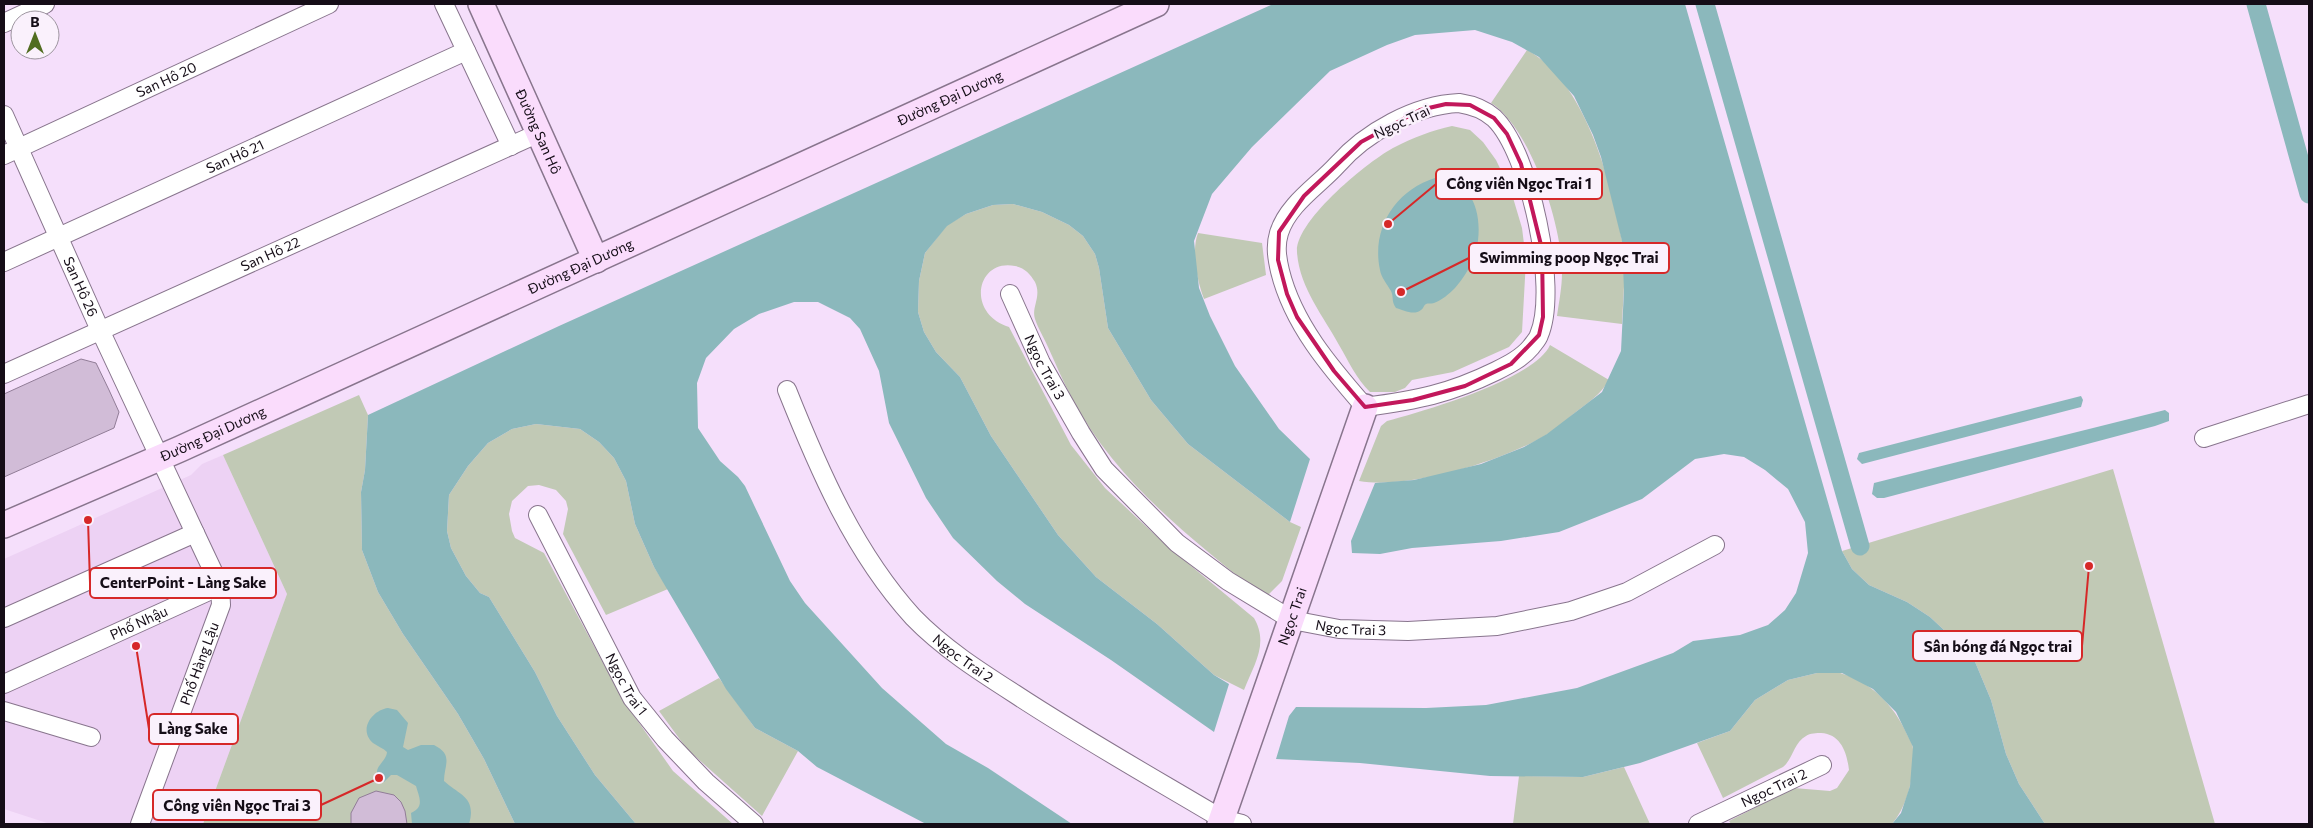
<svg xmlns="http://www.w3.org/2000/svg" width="2313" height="828" viewBox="0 0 2313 828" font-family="Commissioner,sans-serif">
  <rect width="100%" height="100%" fill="#f5dffb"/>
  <!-- built -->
  <path fill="#edd2f4" d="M 223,455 L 287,594 L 203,824 L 50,824 L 4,809 L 4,559 L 191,475 L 202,464 Z"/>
  <!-- green -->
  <g fill="#c1c9b5">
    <path d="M 1527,50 C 1584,80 1611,180 1622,240 C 1627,266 1623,297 1622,324 L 1557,316 C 1559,302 1562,287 1562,273 C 1563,228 1531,128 1491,103 Z"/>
    <path d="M 1452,126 L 1470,130 L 1483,142 L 1496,160 L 1511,191 L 1522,228 L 1526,260 L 1522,332 L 1509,347 L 1453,372 L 1412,380 L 1405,388 L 1395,392 L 1370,392 C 1356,378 1349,362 1339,345 C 1324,317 1299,287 1297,252 C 1295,221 1369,160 1395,147 C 1412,138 1433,130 1452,126 Z"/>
    <path d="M 1013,204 L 1042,212 L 1069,225 L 1083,236 L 1095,254 L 1099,268 L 1108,328 L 1151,400 L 1188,444 L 1290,522 L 1301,527 L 1282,581 L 1269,594 L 1260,594 C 1189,537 1115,480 1072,398 C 1063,382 1056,364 1048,347 C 1044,338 1038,328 1035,319 C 1031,307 1042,297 1035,282 C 1030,274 1025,268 1015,266 C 977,258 965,313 1009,327 L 1071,445 L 1105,488 L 1167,546 L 1254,618 C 1269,644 1254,664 1244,690 L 1214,675 L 1157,624 L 1096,577 L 1058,535 L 991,436 L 960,377 L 936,352 L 924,332 L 918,312 L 919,281 L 925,253 L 947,225 L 966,214 L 993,205 Z"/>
    <path d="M 1198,233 L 1262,243 L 1266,275 L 1204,299 C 1197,281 1191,251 1198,233 Z"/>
    <path d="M 1550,345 L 1609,380 C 1601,394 1589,402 1576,412 C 1566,420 1557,429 1546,435 C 1503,461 1409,490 1359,481 L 1381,426 L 1387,421 C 1424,411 1535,379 1550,345 Z"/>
    <path d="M 359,395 L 368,415 L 365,470 L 361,492 L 362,550 L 378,592 L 403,634 L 458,714 L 484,759 L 515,824 L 203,824 L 287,594 L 223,455 Z"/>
    <path d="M 536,424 L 580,429 L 599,442 L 614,458 L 626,481 L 635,524 L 654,567 L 668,589 L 606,615 L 563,534 L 568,509 L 566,501 L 556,490 L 539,485 L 528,486 L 512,501 L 509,514 L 512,531 L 515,538 L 544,553 L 623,700 L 673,771 L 733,824 L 636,824 L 595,775 L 557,716 L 535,672 L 489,597 L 480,593 L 466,576 L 451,548 L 447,531 L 449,495 L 468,466 L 488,443 L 512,429 Z"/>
    <path d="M 2113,469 L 2215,824 L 2045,824 L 2019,784 L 2006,754 L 1991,700 L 1973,657 L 1930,617 L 1907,602 L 1869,585 L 1852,569 L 1842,551 Z"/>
    <path d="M 1817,673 C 1825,673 1835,671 1843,674 C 1872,683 1893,705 1906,732 C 1908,737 1913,743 1913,749 C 1915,775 1908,805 1892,824 L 1731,824 L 1729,821 L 1794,788 L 1830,791 L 1837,788 L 1849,770 C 1847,753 1841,734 1821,733 C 1817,733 1810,733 1806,736 C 1794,742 1793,759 1783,767 L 1723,798 L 1697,743 L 1730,731 L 1755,700 L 1788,680 Z"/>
    <path d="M 719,678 L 755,728 L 798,751 L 762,816 L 687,749 L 659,711 Z"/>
    <path d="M 1624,767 L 1650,824 L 1513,824 L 1519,776 L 1583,777 Z"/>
  </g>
  <!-- water -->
  <g fill="#8bb8bc">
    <path d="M 1273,4 L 1685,4 L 1842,551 L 1852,569 L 1869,585 L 1907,602 L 1930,617 L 1973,657 L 1991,700 L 2006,754 L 2019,784 L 2045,824 L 1892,824 L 1901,813 L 1910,786 L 1913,747 L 1896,712 L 1873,689 L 1842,673 L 1817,673 L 1788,680 L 1755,700 L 1730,731 L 1640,763 L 1583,777 L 1490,776 L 1360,763 L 1276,759 L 1289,716 L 1296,707 L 1426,708 L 1486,705 L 1577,688 L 1673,653 L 1693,641 L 1740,635 L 1768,625 L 1785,610 L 1796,593 L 1808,553 L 1805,522 L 1788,489 L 1765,470 L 1744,457 L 1724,454 L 1695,459 L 1642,499 L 1559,532 L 1501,541 L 1412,548 L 1380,554 L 1352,553 L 1351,541 L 1375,483 L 1414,480 L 1481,464 L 1524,447 L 1547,434 L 1602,392 L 1621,351 L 1624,290 L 1622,241 L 1601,157 L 1593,135 L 1574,96 L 1539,57 L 1512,42 L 1475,30 L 1415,35 L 1387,45 L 1330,71 L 1252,147 L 1212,194 L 1194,241 L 1199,288 L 1210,316 L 1235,366 L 1279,429 L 1310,459 L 1290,522 L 1188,444 L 1151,400 L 1108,328 L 1099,268 L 1095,254 L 1083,236 L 1069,225 L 1042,212 L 1013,204 L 993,205 L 966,214 L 947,226 L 925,253 L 919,281 L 918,312 L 924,332 L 936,352 L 960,377 L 991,436 L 1058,535 L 1096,577 L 1157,624 L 1214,675 L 1229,684 L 1214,732 L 1111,660 L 1025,604 L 997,581 L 953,538 L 926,498 L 889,423 L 879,371 L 860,329 L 850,318 L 818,302 L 794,302 L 759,314 L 734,329 L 706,358 L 697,383 L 698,428 L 720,461 L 738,477 L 745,486 L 790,581 L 805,603 L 882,688 L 946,744 L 988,768 L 1072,824 L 926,824 L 817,767 L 798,751 L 755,728 L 726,689 L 654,567 L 635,524 L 626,481 L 614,458 L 599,442 L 580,429 L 536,424 L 512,429 L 488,443 L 468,466 L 449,495 L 447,531 L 451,548 L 466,576 L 480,593 L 489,597 L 535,672 L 557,716 L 595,775 L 636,824 L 515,824 L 484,759 L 458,714 L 403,634 L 378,592 L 362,550 L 361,492 L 365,470 L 368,415 L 559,326 Z"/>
    <path d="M 1435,178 C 1475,178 1484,218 1476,252 C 1473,263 1463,279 1455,288 C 1449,294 1442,300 1434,303 C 1431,304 1428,303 1426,304 C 1423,306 1424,308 1421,310 C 1414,316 1403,310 1396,308 C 1391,301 1394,297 1391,291 C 1387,284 1381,277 1380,270 C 1371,228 1396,190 1435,178 Z"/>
    <path d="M 2081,396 L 2083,400 L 2081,407 L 1862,464 L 1857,459 L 1859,453 Z"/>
    <path d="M 2165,410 L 2169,413 L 2169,421 L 2155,426 L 1884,498 L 1877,498 L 1872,494 L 1874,483 Z"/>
    <path d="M 388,708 L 397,710 L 408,723 L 403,747 L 408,750 L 421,745 L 434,745 C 454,755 444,765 444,781 C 459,795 477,797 469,824 L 412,824 L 411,813 C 425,807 419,797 416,786 L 397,775 L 391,775 L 384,782 C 367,769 386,764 387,752 C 383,748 377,746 373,743 C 358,730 372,710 388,708 Z"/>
  </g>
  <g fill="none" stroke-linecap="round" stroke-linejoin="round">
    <!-- canal -->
    <g stroke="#8bb8bc" stroke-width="19">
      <path d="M 1705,4 L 1860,546"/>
      <path d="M 2256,4 L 2309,194"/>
    </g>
  </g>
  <!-- building -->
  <g fill="#d1bcd7" stroke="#917d97">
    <path d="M 81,359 L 96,363 L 109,390 L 119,412 L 114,428 L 4,477 L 4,394 Z"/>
    <path d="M 376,791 L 394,795 L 401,802 L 405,811 L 407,824 L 351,824 L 351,813 L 359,798 Z"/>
  </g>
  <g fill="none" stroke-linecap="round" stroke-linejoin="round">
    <defs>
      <g id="street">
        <path d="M 444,4 L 511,146"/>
        <path d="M 4,23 L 45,4"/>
        <path d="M 1459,103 C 1472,105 1484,109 1494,118 C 1530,152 1559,289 1539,335 C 1538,339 1533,344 1531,347 C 1522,358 1508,365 1496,371 C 1449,394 1417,400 1365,407 C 1330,367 1293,324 1280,271 C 1277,258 1275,246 1279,233 C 1288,204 1318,186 1337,165 C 1366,132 1415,105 1459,103 Z"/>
        <path id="s1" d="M 4,115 L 100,330 L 195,533 L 4,618"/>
        <path id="s2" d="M 4,155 L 329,4"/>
        <path id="s3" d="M 4,262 L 466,51"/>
        <path id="s4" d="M 1010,294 L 1041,363 L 1081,433 L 1104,469 L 1177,543 L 1228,581 L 1292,620 L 1339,629 L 1408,631 L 1497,626 L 1571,611 L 1627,592 L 1715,545"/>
        <path id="s5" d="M 4,374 L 539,133"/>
        <path id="s6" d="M 787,390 C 819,470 854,552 913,617 C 943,648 979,671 1015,694 C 1082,738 1153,778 1222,819 L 1242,824"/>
        <path d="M 2204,438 L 2309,404"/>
        <path id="s7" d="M 538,515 L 632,698 L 665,739 L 706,782 L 754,824"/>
        <path id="s8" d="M 4,684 L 220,586 L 195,533"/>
        <path d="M 4,711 L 91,737"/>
        <path id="s9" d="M 140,824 L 221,605 L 220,586"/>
        <path id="s10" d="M 1698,824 L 1822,765"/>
      </g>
      <g id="secondary">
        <path id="s11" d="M 481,4 L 596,260"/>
        <path id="s12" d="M 4,525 L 180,449 L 1156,4"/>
        <path id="s13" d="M 1220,824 L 1365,407"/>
      </g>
    </defs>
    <!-- street casing -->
    <use href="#street" stroke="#88758d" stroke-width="20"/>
    <!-- secondary casing -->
    <use href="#secondary" stroke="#88758d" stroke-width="28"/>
    <!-- street -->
    <use href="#street" stroke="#fff" stroke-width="18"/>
    <!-- secondary -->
    <use href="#secondary" stroke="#fadcfc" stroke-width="25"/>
  </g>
  <!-- marked area -->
  <path fill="none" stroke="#c2185b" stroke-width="4" stroke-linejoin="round" d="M 1446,104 L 1470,105 L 1494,118 L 1507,134 L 1521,164 L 1542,249 L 1543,317 L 1539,335 L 1511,364 L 1465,386 L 1413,400 L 1365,407 L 1334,371 L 1297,317 L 1287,294 L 1278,260 L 1279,232 L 1304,196 L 1361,142 L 1420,110 Z"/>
  <g text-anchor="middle" stroke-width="5" stroke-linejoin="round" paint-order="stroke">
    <!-- street labels -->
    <g font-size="14" fill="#150d17" stroke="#faf1fc">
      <text dy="5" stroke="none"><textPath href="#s2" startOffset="179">San Hô 20</textPath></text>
      <text dy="5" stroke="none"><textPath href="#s12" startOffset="1038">Đường Đại Dương</textPath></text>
      <text transform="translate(1402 122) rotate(-25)" y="5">Ngọc Trai</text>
      <text dy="5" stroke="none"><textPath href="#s11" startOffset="140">Đường San Hô</textPath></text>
      <text dy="5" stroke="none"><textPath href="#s3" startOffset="254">San Hô 21</textPath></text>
      <text dy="5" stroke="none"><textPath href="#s5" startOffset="292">San Hô 22</textPath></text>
      <text dy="5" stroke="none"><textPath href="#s12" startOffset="632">Đường Đại Dương</textPath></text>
      <text dy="5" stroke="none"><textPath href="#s1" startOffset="188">San Hô 26</textPath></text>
      <text dy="5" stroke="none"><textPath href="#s4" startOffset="81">Ngọc Trai 3</textPath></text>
      <text dy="5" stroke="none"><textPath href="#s12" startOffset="228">Đường Đại Dương</textPath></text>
      <text dy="5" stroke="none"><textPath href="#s13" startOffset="220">Ngọc Trai</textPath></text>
      <text dy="5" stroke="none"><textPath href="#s8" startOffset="148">Phố Nhậu</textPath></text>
      <text dy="5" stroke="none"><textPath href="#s4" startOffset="501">Ngọc Trai 3</textPath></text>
      <text dy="5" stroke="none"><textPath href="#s6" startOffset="326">Ngọc Trai 2</textPath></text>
      <text dy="5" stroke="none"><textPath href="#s9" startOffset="171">Phố Hàng Lậu</textPath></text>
      <text dy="5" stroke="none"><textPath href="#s7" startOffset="191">Ngọc Trai 1</textPath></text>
      <text dy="5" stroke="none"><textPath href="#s10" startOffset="84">Ngọc Trai 2</textPath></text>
    </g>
  </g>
  <!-- callouts -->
  <path fill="none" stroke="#d62828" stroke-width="2" d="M1388 224L1436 184M1401 292L1469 258M88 520L90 583M2089 566L2082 646M136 646L149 729M379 778L321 805"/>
  <g fill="#d62828" stroke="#faf1fc" stroke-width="2">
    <circle cx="1388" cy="224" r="5"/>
    <circle cx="1401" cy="292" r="5"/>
    <circle cx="88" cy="520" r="5"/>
    <circle cx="2089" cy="566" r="5"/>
    <circle cx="136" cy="646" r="5"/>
    <circle cx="379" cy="778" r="5"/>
  </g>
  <g fill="#faf1fc" stroke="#d62828" stroke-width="2">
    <rect x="1436" y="169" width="166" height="30" rx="5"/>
    <rect x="1469" y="243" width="200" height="30" rx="5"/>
    <rect x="90" y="568" width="186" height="30" rx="5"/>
    <rect x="1913" y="631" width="169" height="30" rx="5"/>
    <rect x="149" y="714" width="89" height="30" rx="5"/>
    <rect x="153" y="790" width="168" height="30" rx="5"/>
  </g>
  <g font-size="15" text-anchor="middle" font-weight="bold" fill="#150d17">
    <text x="1519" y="189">Công viên Ngọc Trai 1</text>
    <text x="1569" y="263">Swimming poop Ngọc Trai</text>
    <text x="183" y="588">CenterPoint - Làng Sake</text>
    <text x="1998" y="652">Sân bóng đá Ngọc trai</text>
    <text x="193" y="734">Làng Sake</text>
    <text x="237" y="811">Công viên Ngọc Trai 3</text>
  </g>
  <!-- border -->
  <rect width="2313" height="828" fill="none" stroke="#150d17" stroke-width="10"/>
  <!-- north arrow -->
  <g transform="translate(35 35)"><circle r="24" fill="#faf1fc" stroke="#9e96a0"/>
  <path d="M0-4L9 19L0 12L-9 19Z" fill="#516d20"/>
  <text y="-8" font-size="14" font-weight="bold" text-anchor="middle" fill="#150d17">B</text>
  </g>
</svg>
